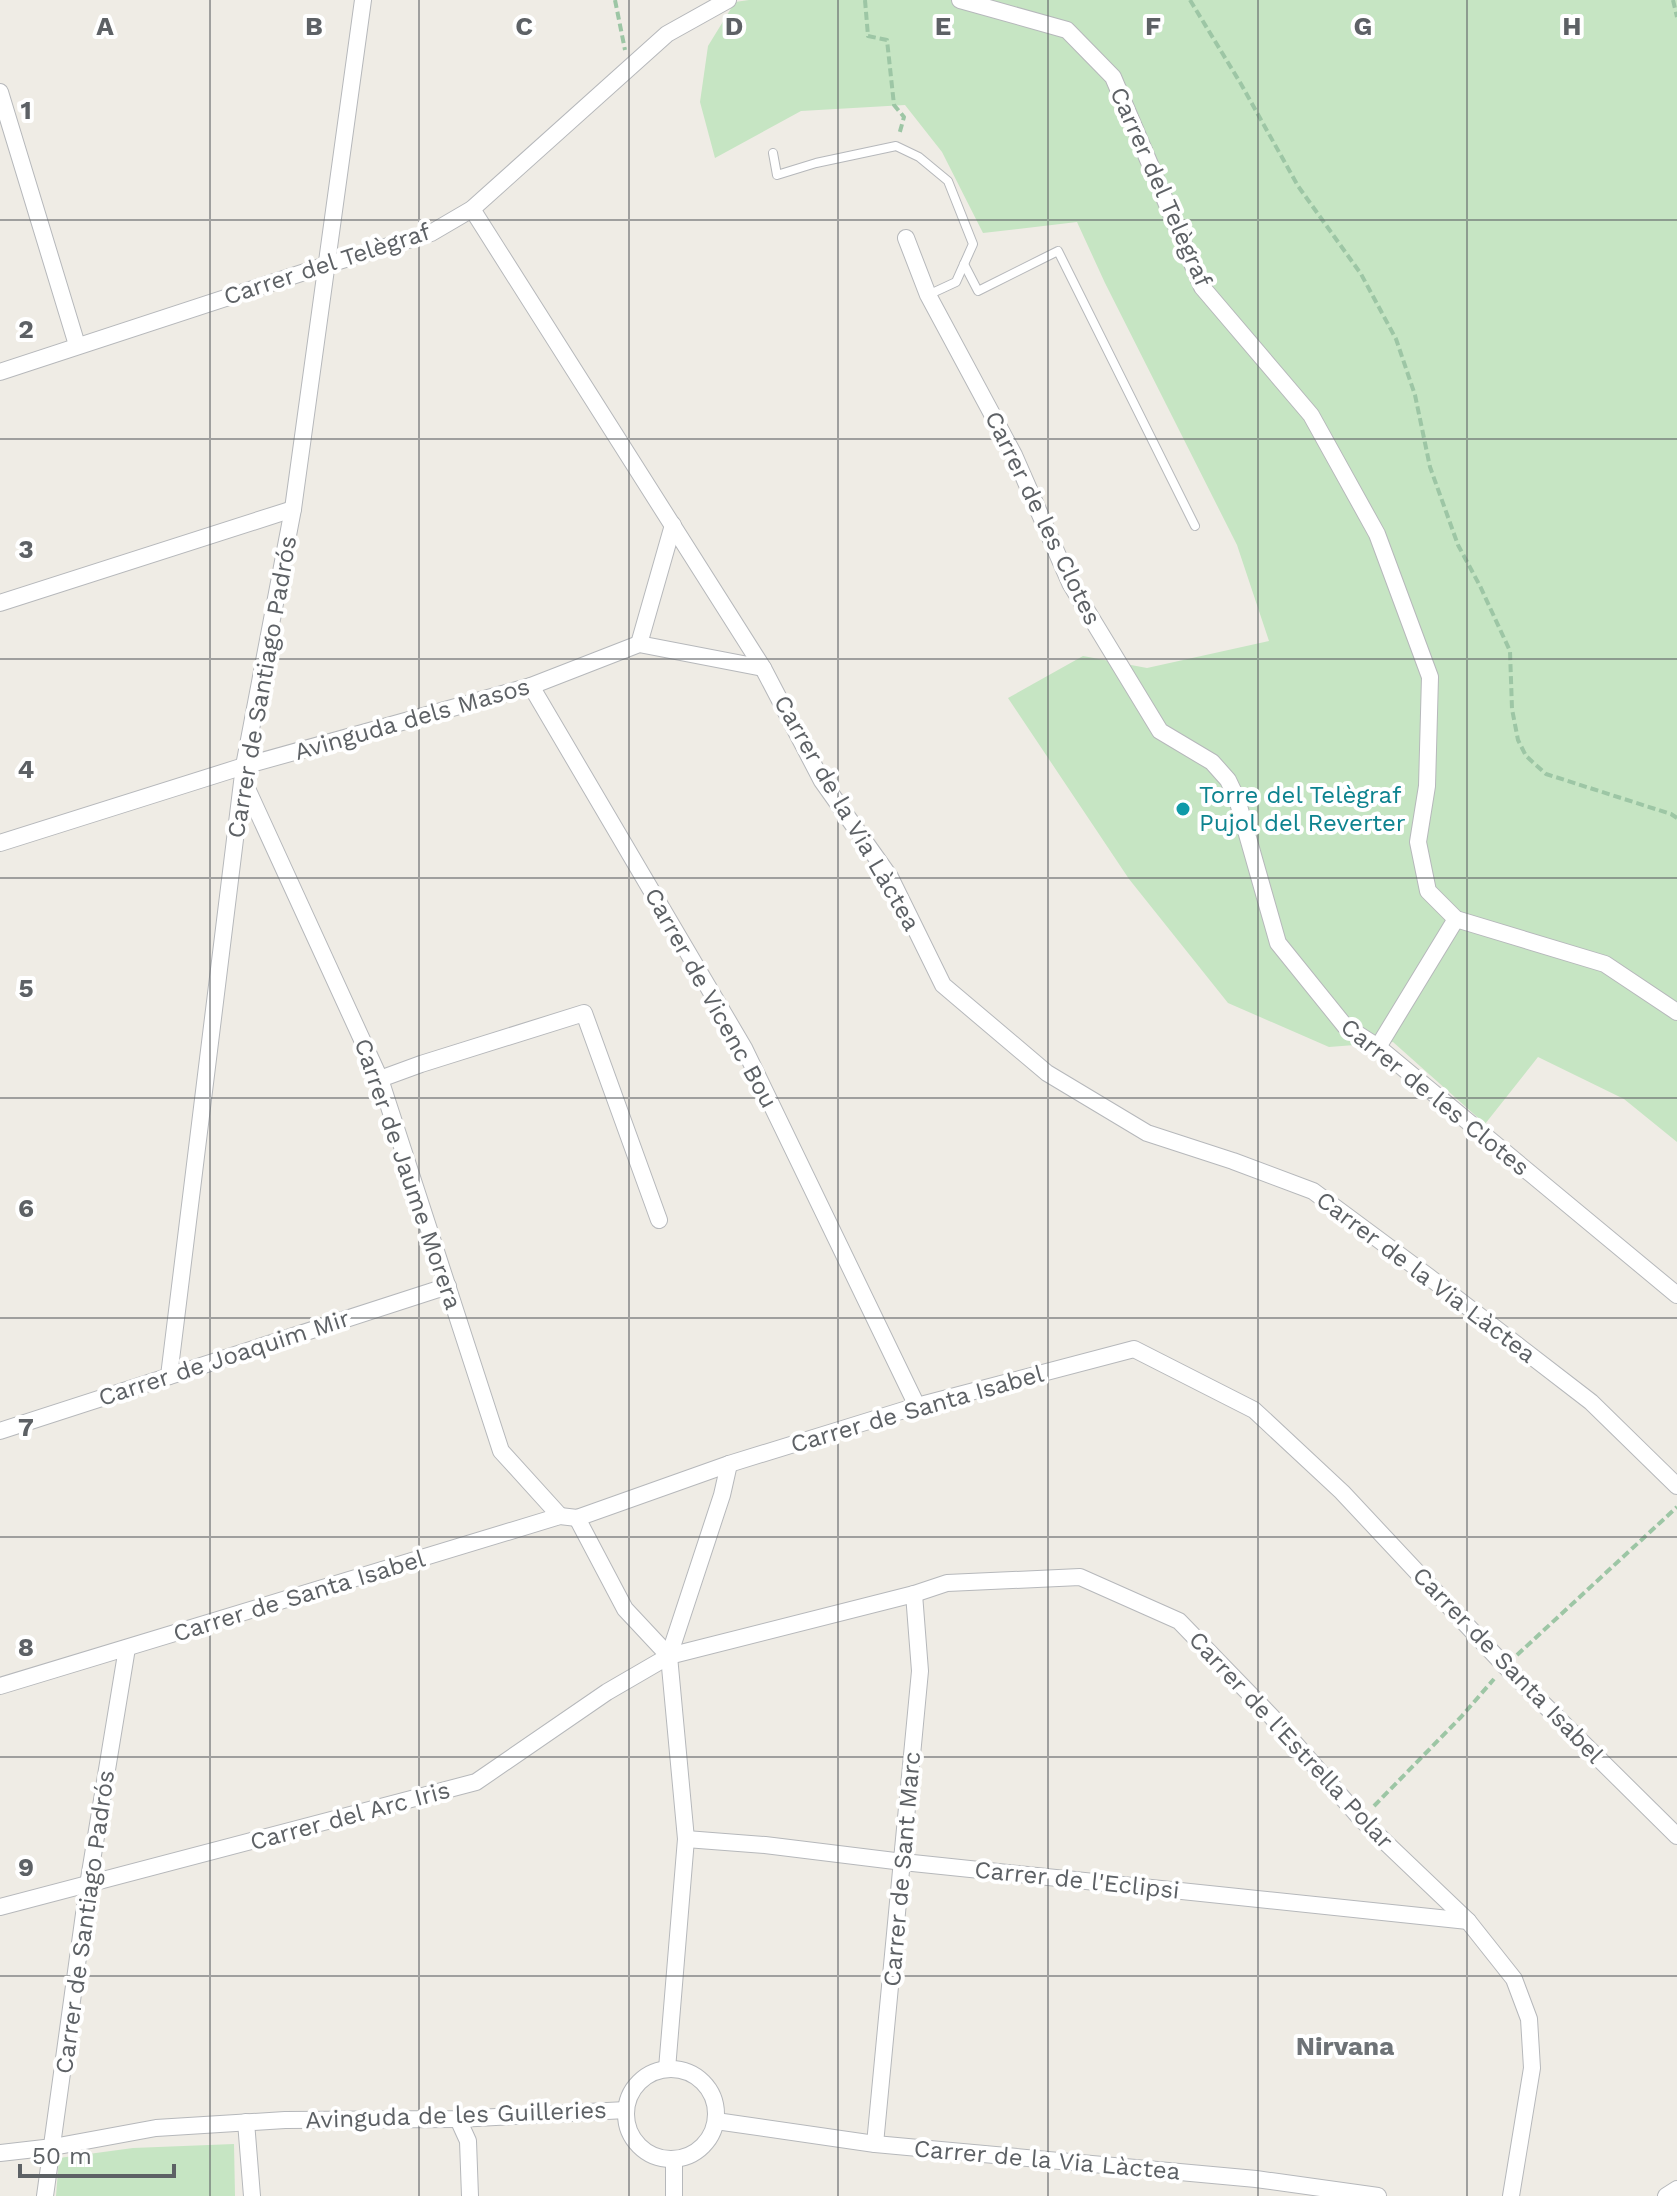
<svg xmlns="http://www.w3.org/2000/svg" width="1677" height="2196" viewBox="0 0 1677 2196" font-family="'Work Sans',sans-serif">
  <rect width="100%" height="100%" fill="#efece5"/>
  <!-- green -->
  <g fill="#c6e5c3">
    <path d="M 749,0 L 1677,0 L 1677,1142 L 1624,1099 L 1538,1057 L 1485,1124 L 1393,1042 L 1329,1047 L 1228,1003 L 1129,879 L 1008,698 L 1083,656 L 1147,668 L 1269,641 L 1237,545 L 1105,283 L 1077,222 L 983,233 L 942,152 L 905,105 L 801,111 L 715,158 L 700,102 L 708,46 L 735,2 Z"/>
    <path d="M 234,2144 L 235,2196 L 56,2196 L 59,2158 L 133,2148 Z"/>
  </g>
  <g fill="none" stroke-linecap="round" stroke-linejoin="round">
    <defs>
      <g id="lane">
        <path d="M 773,153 L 777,175 L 816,163 L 896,146 L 919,157 L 948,181 L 973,244 L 956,282 L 928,295"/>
        <path d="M 964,264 L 978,291 L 1058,251 L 1195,526"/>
      </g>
      <g id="street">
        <path d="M 960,0 L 1067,30 L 1113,77 L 1202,287 L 1311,415 L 1377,534 L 1430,677 L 1427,786 L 1418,842 L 1428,891 L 1456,919 L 1605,964 L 1677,1012"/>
        <path d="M 0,92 L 77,345"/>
        <path d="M 472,209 L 763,668 L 822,781 L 890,877 L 943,985 L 1047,1073 L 1147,1133 L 1233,1161 L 1313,1191 L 1429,1277 L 1591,1402 L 1677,1486"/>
        <path d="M 906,238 L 928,295 L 1014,455 L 1070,583 L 1160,731 L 1212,762 L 1228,780 L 1237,799 L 1278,943 L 1345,1026 L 1378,1047 L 1677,1295"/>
        <path d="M 0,372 L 326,265 L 431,233 L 472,209 L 667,34 L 728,0"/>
        <path d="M 0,603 L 293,509"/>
        <path d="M 639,644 L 673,525"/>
        <path d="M 531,686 L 744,1048 L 917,1406"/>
        <path d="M 244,782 L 380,1079 L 501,1451 L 560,1516"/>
        <path d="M 0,843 L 244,766 L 531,686 L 639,644 L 763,668"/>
        <path d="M 1378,1047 L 1456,919"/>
        <path d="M 380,1079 L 421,1064 L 584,1013 L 659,1220"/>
        <path d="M 169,1376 L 244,766 L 293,509 L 363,0"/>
        <path d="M 0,1431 L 448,1286"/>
        <path d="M 577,1518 L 625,1609 L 669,1656"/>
        <path d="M 0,1686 L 560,1516 L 577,1518 L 729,1464 L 917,1406 L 1134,1349 L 1254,1410 L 1342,1492 L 1505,1666 L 1677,1836"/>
        <path d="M 686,1839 L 765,1845 L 903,1862 L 1468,1921"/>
        <path d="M 0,1907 L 476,1782 L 607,1692 L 669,1656 L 914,1594 L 947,1583 L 1080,1577 L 1179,1621 L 1271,1716 L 1361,1819 L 1468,1921 L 1514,1979 L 1529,2019 L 1532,2068 L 1511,2196"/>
        <path d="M 667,2069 L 686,1839 L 669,1656 L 722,1495 L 729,1464"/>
        <circle cx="671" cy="2114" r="45"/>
        <path d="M 458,2119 L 468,2141 L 470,2196"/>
        <path d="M 716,2121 L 875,2144 L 1256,2179 L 1378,2196"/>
        <path d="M 246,2122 L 252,2196"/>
        <path d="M 875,2144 L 920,1671 L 914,1594"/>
        <path d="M 0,2153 L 53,2147 L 156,2128 L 285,2120 L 458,2119 L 626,2110"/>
        <path d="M 674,2160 L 674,2196"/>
        <path d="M 45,2196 L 88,1885 L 127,1648"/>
        <path d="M 1666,2196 L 1677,2189"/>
      </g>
    </defs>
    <!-- lane casing -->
    <use href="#lane" stroke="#b6b8bb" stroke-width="10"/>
    <!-- street casing -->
    <use href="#street" stroke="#b6b8bb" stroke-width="18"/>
    <!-- path -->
    <g stroke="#9dc6a5" stroke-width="4" stroke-dasharray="8 4" stroke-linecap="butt">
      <path d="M 615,0 L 625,50"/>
      <path d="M 865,0 L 868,36 L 887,40 L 894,105 L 904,117 L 899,135"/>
      <path d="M 1190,0 L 1241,84 L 1298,186 L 1361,274 L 1396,339 L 1415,395 L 1430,467 L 1458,545 L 1480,586 L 1510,651 L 1512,709 L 1518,740 L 1526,756 L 1546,774 L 1671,814 L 1677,818"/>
      <path d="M 1673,0 L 1677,17"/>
      <path d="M 1517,1655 L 1677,1507"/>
      <path d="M 1374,1806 L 1461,1717 L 1494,1679"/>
    </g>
    <!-- lane -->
    <use href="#lane" stroke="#fff" stroke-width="8"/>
    <!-- street -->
    <use href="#street" stroke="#fff" stroke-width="16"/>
  </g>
  <!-- grid -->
  <path fill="none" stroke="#5d6165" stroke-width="2" stroke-opacity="0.55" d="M 210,0 L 210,2196M 419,0 L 419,2196M 629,0 L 629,2196M 838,0 L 838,2196M 1048,0 L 1048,2196M 1258,0 L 1258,2196M 1467,0 L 1467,2196M 0,220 L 1677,220M 0,439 L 1677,439M 0,659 L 1677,659M 0,878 L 1677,878M 0,1098 L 1677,1098M 0,1318 L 1677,1318M 0,1537 L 1677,1537M 0,1757 L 1677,1757M 0,1976 L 1677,1976"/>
  <!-- markers -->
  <circle fill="#0f9aa8" stroke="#fff" stroke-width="3" cx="1183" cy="809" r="8"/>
  <g text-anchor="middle" stroke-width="8" stroke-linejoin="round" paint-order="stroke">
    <!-- street labels -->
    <g font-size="24" fill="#5d6165" stroke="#fff">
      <text transform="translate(1161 187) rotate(66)" y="8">Carrer del Telègraf</text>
      <text transform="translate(327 264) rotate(-18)" y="8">Carrer del Telègraf</text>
      <text transform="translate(1043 518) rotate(64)" y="8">Carrer de les Clotes</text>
      <text transform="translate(262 687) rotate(-80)" y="8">Carrer de Santiago Padrós</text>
      <text transform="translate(412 719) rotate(-16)" y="8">Avinguda dels Masos</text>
      <text transform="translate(847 813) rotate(60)" y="8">Carrer de la Via Làctea</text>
      <text transform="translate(711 998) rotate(61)" y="8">Carrer de Vicenc Bou</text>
      <text transform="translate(1435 1097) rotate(39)" y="8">Carrer de les Clotes</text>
      <text transform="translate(408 1174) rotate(71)" y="8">Carrer de Jaume Morera</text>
      <text transform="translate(1426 1277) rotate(37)" y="8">Carrer de la Via Làctea</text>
      <text transform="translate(224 1358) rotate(-18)" y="8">Carrer de Joaquim Mir</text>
      <text transform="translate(917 1409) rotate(-16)" y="8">Carrer de Santa Isabel</text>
      <text transform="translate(299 1596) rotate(-17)" y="8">Carrer de Santa Isabel</text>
      <text transform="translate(1508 1665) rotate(46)" y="8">Carrer de Santa Isabel</text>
      <text transform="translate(1291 1740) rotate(47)" y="8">Carrer de l'Estrella Polar</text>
      <text transform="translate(350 1816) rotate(-15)" y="8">Carrer del Arc Iris</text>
      <text transform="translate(902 1869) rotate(-85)" y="8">Carrer de Sant Marc</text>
      <text transform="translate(1077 1880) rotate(6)" y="8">Carrer de l'Eclipsi</text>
      <text transform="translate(85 1922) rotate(-82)" y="8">Carrer de Santiago Padrós</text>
      <text transform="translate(456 2115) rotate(-2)" y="8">Avinguda de les Guilleries</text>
      <text transform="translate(1047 2160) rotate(5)" y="8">Carrer de la Via Làctea</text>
    </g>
    <!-- culture labels -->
    <g font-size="24" fill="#0d838f" stroke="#fff" text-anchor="start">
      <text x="1199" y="803">Torre del Telègraf<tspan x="1199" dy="28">Pujol del Reverter</tspan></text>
    </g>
    <!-- neighbourhood labels -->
    <g font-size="26" font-weight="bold" fill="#6e7377" stroke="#fff">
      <text x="1345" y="2055">Nirvana</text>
    </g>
  </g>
  <g font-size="26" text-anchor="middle" font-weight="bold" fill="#5d6165" stroke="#fff" stroke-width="8" stroke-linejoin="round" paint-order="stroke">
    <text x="105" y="35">A</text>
    <text x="314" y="35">B</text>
    <text x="524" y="35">C</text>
    <text x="734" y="35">D</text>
    <text x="943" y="35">E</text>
    <text x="1153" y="35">F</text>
    <text x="1363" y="35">G</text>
    <text x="1572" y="35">H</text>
    <text x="26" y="119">1</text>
    <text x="26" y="338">2</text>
    <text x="26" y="558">3</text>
    <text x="26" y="778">4</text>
    <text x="26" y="997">5</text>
    <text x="26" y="1217">6</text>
    <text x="26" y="1436">7</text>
    <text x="26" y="1656">8</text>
    <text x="26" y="1876">9</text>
  </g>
  <!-- scale -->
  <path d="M20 2164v12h154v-12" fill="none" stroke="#5d6165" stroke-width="4"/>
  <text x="32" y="2164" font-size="24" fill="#5d6165" stroke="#ffffff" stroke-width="6" paint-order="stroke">50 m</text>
</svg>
